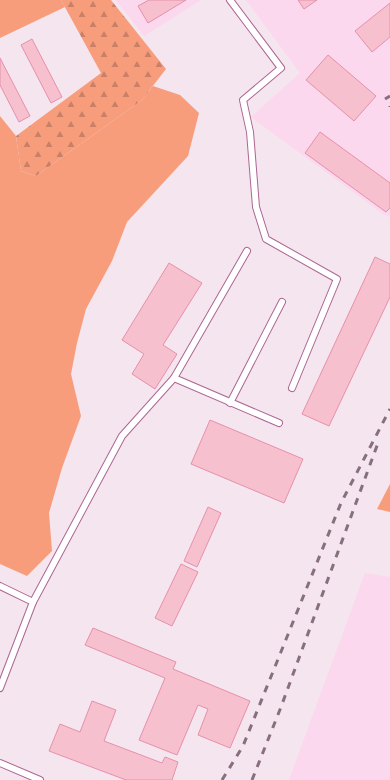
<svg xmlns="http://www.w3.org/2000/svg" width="390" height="780" viewBox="0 0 390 780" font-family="'Source Sans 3',sans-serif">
  <defs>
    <pattern id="forest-firs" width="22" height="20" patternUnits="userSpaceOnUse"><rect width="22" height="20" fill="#f79d7c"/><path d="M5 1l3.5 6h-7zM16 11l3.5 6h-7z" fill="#ca8067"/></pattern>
  </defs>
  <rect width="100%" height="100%" fill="#f5e5ef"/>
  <!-- built -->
  <g fill="#fbd8ed">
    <path d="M 116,0 L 201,0 L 144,36 Z"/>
    <path d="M 246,0 L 390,0 L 390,217 L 383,214 L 251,117 L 300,73 Z"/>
    <path d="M 365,573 L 390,577 L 390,780 L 289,780 Z"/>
  </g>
  <!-- grass -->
  <g fill="#f79d7c">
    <path d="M 0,0 L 61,0 L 65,7 L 0,38 Z"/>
    <path d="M 153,86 L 180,95 L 199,113 L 188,156 L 127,222 L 112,261 L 86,309 L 77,343 L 71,374 L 81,416 L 62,468 L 49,513 L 52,551 L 27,576 L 0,564 L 0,116 L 16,136 L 21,171 L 36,176 L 142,100 Z"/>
    <path d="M 390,484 L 390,512 L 377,509 Z"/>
  </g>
  <!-- forest -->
  <path fill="url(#forest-firs)" d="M 61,0 L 111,0 L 166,69 L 142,100 L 36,176 L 21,171 L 16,136 L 101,73 Z"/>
  <!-- building -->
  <g fill="#f7c0cf" stroke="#e690aa">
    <path d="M 149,0 L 186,0 L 148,23 L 138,6 Z"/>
    <path d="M 298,0 L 317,0 L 304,9 Z"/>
    <path d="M 390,3 L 390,37 L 372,52 L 355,31 Z"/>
    <path d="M 32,39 L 62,97 L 51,103 L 21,45 Z"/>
    <path d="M 328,55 L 376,96 L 354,121 L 306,80 Z"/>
    <path d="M 0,58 L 30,116 L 19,122 L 0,85 Z"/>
    <path d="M 320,132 L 390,183 L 390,208 L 386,212 L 305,153 Z"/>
    <path d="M 375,257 L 390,264 L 390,297 L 329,426 L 302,414 Z"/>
    <path d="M 169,263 L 202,283 L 163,345 L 177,354 L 155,389 L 132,374 L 144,354 L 122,340 Z"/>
    <path d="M 210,420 L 303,459 L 284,503 L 191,464 Z"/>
    <path d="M 208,507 L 221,513 L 197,567 L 184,561 Z"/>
    <path d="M 181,564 L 198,572 L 172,626 L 155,618 Z"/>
    <path d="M 93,628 L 176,662 L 173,669 L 250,701 L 230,748 L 198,735 L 208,709 L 198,705 L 177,755 L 139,740 L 165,678 L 85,645 Z"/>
    <path d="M 92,701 L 116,710 L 104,741 L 162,763 L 165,757 L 178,762 L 172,780 L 126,780 L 49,751 L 60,724 L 80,732 Z"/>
  </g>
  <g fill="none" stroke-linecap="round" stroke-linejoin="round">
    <defs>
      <g id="lane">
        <path d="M 230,0 L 281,68 L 243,100 L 250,132 L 256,207 L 266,239 L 337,279 L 292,388"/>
        <path d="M 174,378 L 247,251"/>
        <path d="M 230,403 L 282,302"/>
        <path d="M 0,586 L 33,602 L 0,688"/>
        <path d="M 33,602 L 122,436 L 174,378 L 279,423"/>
        <path d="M 0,763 L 40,780"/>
      </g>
    </defs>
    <!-- lane casing -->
    <use href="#lane" stroke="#ac6695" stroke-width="8"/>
    <!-- lane -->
    <use href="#lane" stroke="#fff" stroke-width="6"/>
    <!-- rail -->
    <g stroke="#886f7f" stroke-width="3" stroke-dasharray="7 7" stroke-linecap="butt">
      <path d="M 385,99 L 390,96"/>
      <path d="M 390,107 L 390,106"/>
      <path d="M 222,780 L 243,746 L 341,503 L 390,409"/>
      <path d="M 252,780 L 281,707 L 378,443"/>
    </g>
  </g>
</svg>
